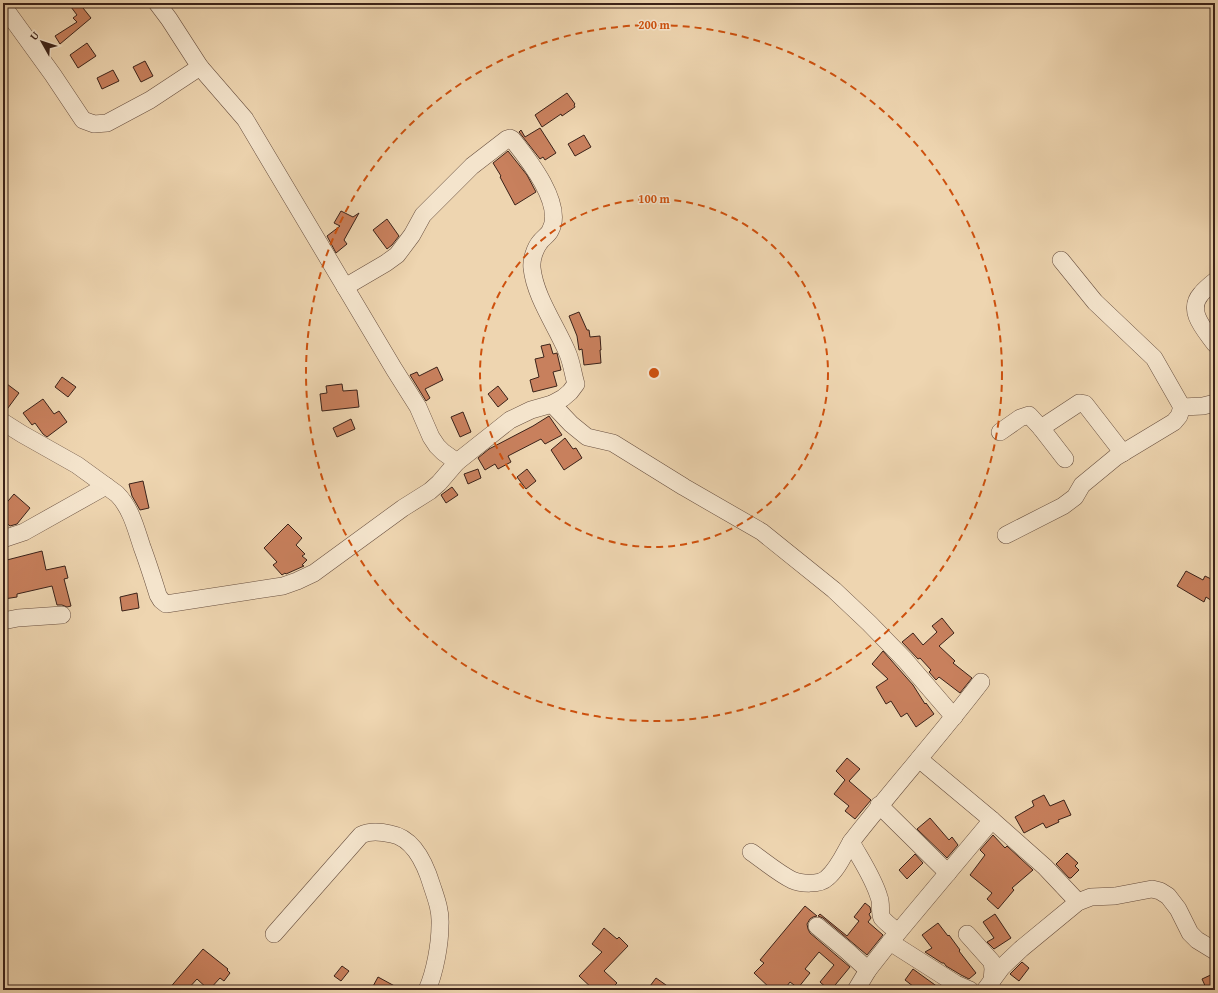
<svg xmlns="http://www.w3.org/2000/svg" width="1218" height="993" viewBox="0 0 1218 993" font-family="'Gentium Book Plus',serif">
  <rect width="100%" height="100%" fill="#eed5b0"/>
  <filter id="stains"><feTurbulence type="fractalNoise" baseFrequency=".005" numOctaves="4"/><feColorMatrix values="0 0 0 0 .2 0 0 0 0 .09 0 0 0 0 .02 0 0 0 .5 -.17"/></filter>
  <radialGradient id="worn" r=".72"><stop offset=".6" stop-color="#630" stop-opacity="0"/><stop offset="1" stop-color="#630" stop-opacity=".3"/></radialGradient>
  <!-- building -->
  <g fill="#c8805d" stroke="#3b2219">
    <path d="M 68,3 L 79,3 L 91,18 L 60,44 L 55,36 L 77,22 L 73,18 L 77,15 Z"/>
    <path d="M 87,43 L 96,56 L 78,68 L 70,55 Z"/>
    <path d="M 145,61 L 153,76 L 141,82 L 133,67 Z"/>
    <path d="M 113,70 L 119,81 L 102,89 L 97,78 Z"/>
    <path d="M 567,93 L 575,104 L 574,105 L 575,107 L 562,116 L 561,114 L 542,127 L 535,115 Z"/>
    <path d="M 540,128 L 556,153 L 545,160 L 543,157 L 540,159 L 519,132 L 521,130 L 525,137 Z"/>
    <path d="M 584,135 L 591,147 L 575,156 L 568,144 Z"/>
    <path d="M 508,151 L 527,175 L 536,192 L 515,205 L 500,177 L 501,176 L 493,163 Z"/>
    <path d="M 341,211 L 353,217 L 359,213 L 344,240 L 347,244 L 336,253 L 327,236 L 340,226 L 334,223 Z"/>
    <path d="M 387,219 L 399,236 L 392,245 L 387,249 L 373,230 Z"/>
    <path d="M 579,312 L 587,330 L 589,330 L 590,337 L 600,336 L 601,350 L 600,350 L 601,363 L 584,365 L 582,349 L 579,350 L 577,336 L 569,316 Z"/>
    <path d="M 550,344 L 553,354 L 557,353 L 561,370 L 553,372 L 557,386 L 533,392 L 530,380 L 539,377 L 535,359 L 544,357 L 541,346 Z"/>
    <path d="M 437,367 L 443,380 L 425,389 L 430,398 L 426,401 L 410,375 L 417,372 L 419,376 Z"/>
    <path d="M 62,377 L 76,387 L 68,397 L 55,387 Z"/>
    <path d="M 3,381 L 19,393 L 5,412 L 3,412 Z"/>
    <path d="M 342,384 L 343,391 L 357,390 L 359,407 L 322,411 L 320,394 L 327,393 L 326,386 Z"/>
    <path d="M 498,386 L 508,399 L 498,407 L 488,394 Z"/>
    <path d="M 43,399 L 54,414 L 59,411 L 67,422 L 47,437 L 43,434 L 35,423 L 32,425 L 23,413 Z"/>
    <path d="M 463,412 L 471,432 L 460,437 L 451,417 Z"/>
    <path d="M 549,416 L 562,435 L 545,444 L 541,439 L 508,456 L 511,462 L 498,469 L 495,464 L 485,470 L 478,458 L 489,449 L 533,426 Z"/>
    <path d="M 351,419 L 355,429 L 337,437 L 333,428 Z"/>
    <path d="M 565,438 L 573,449 L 576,448 L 582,458 L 564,470 L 551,450 Z"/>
    <path d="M 478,469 L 481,478 L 468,484 L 464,474 Z"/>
    <path d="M 527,469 L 536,481 L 526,489 L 517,477 Z"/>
    <path d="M 143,481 L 149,508 L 140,510 L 132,496 L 129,484 Z"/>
    <path d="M 452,487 L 458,495 L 446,503 L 441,495 Z"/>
    <path d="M 14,494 L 30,508 L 17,524 L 10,526 L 3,520 L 3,507 Z"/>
    <path d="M 288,524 L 302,538 L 296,545 L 305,554 L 302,556 L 307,560 L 302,565 L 304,566 L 286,574 L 285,573 L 282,575 L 273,565 L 277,562 L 264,548 Z"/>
    <path d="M 42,551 L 46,570 L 65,566 L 68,578 L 64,579 L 71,606 L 67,607 L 62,605 L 57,605 L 52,586 L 17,594 L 17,597 L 4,599 L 3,561 Z"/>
    <path d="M 1186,571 L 1203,580 L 1205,576 L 1215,581 L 1215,603 L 1206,597 L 1204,602 L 1177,586 Z"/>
    <path d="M 137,593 L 139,608 L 122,611 L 120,597 Z"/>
    <path d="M 942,618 L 954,633 L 939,646 L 955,661 L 953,663 L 972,678 L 960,693 L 939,677 L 936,680 L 929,672 L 931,670 L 920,658 L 918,659 L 902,642 L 913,633 L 923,645 L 937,632 L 932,626 Z"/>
    <path d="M 883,651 L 913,685 L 925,704 L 926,703 L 934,714 L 916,727 L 907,713 L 901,717 L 891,701 L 886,704 L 876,687 L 888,679 L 872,664 Z"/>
    <path d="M 847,758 L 860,769 L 849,781 L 871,800 L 855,819 L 845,811 L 849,806 L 834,794 L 845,780 L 836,771 Z"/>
    <path d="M 1044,795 L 1050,806 L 1064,800 L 1071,815 L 1058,820 L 1059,822 L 1046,828 L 1043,823 L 1024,833 L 1015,817 L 1034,806 L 1032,801 Z"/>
    <path d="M 930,818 L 949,840 L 952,837 L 958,845 L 947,858 L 917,829 Z"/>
    <path d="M 993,835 L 1005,848 L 1007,846 L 1033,870 L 1012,888 L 1014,890 L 998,909 L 987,899 L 992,893 L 970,875 L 985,855 L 980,850 Z"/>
    <path d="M 1067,853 L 1078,863 L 1075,866 L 1079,870 L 1071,878 L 1069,878 L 1056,864 Z"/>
    <path d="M 915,854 L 923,863 L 907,879 L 899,870 Z"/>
    <path d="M 865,903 L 870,907 L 871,912 L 869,914 L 871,918 L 868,922 L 883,935 L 867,955 L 823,918 L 818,916 L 820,914 L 847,936 L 859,921 L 854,917 Z"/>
    <path d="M 805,906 L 817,916 L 813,917 L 810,919 L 807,924 L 808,929 L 810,933 L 850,967 L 831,990 L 829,990 L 820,982 L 834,965 L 819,952 L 805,969 L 810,973 L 798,988 L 790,982 L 784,990 L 772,990 L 754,973 L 764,963 L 760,960 Z"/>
    <path d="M 995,914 L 1011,938 L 994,949 L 987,942 L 994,938 L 983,922 Z"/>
    <path d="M 938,923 L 948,936 L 949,935 L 960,950 L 959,951 L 976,973 L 969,979 L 961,975 L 946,966 L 944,963 L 942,963 L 925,952 L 932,948 L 922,935 Z"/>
    <path d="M 604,928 L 617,939 L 619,937 L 628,946 L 604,971 L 617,983 L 610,990 L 594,990 L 579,976 L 602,952 L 592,944 Z"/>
    <path d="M 203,949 L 228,969 L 227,970 L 230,973 L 224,981 L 220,978 L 209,990 L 197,979 L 187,990 L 168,990 Z"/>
    <path d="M 1022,962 L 1029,968 L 1019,981 L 1010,974 Z"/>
    <path d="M 342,966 L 349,971 L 341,981 L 334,976 Z"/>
    <path d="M 913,969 L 942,990 L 918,990 L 905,980 Z"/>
    <path d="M 1215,973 L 1215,990 L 1207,990 L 1202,979 Z"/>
    <path d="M 378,977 L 402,990 L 371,990 Z"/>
    <path d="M 656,978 L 673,990 L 647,990 Z"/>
  </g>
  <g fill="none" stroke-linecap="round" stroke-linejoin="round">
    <defs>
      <g id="minor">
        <path d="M 157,3 L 169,19 L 200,67 L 245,119 L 394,369 L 418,407 L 431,437 L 437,446 L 443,452 L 457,462"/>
        <path d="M 6,10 L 53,75 L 83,120 L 94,124 L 107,123 L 150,100 L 200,67"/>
        <path d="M 1061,260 L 1095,302 L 1154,358 L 1182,407 L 1203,406 L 1215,403"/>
        <path d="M 1215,281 C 1210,285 1205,289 1201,294 C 1186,311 1205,330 1215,344"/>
        <path d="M 552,404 L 571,424 L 587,437 L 613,443 L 684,487 L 762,532 L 834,590 L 869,623 L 905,660 L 954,717"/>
        <path d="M 3,422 L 22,434 L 77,465 L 117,494 C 131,508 136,529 142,547 C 148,563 153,579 158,595 L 161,600 L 166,604 L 283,586 L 297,581 L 314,573 L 403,508 L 430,491 L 439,483 L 457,462 L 510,420 L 531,410 L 552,404 L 563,398 L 570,392 L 576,384 C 573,374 572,364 568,354 C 557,327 535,297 532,268 C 531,260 535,248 540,242 C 543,238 548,235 550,231 C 565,205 528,159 512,139 L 510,138 L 507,139 L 472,166 L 423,215 L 412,235 L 397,255 L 386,263 L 345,287"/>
        <path d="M 1041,428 L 1065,459"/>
        <path d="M 1000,432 L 1020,418 L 1029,415 L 1041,428 L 1079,403 L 1085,404 L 1123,453"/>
        <path d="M 1006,535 L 1063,506 L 1075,497 L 1082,485 L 1116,457 L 1174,422 L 1179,416 L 1182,407"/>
        <path d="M 3,539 L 24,532 L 106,486"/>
        <path d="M 3,621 L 18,618 L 62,615"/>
        <path d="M 919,759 L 992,820"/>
        <path d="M 879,805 L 948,873"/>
        <path d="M 751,852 C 764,861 778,873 792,880 C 801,884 820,885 827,878 C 838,869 844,854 851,842"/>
        <path d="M 817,926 L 846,950 L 868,970"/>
        <path d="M 898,932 C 893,928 886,923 882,918 C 879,912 882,904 879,897 C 873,877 861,860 851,842 C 893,788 939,737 981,682"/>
        <path d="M 274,934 L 361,835 C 369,831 382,832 391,834 C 414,838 426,866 432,886 C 436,898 441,911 440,925 C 440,944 435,972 427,990"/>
        <path d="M 967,934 L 992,962 L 993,969 L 992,981"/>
        <path d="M 890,942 L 992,820 L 1045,867 L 1078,902"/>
        <path d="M 856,990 L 868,970 L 890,942 L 956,984 L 970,990"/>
        <path d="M 985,990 L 1002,967 L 1021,949 L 1078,902 L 1091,897 L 1115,896 L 1152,889 L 1160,891 L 1168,896 L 1178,909 L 1190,933 L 1197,940 L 1215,951"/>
      </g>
    </defs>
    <!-- minor casing -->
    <use href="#minor" stroke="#684f3f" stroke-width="18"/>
    <!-- minor -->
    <use href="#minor" stroke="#f4e4cc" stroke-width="17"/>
  </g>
  <!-- distance rings -->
  <g fill="none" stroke="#ce510e" stroke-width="2" stroke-dasharray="7 5">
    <circle cx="654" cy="373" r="174"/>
    <circle cx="654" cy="373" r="348"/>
  </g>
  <circle cx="654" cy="373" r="6" fill="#ce510e" stroke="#f4e4cc" stroke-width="2"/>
  <g font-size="12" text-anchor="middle" font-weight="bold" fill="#ce510e" stroke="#f4e4cc" stroke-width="3" stroke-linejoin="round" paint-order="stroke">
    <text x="654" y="29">200 m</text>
    <text x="654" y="203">100 m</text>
  </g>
  <!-- margin -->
  <rect width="1218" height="993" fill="none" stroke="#eed5b0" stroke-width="16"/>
  <rect x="4" y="4" width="1210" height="985" fill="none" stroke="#3b2219" stroke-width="2"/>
  <rect x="8" y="8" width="1202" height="977" fill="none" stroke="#3b2219"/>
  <!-- north arrow -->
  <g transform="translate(42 42) rotate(309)" stroke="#f4e4cc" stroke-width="3" paint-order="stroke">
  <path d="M0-3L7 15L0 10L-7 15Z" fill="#3b2219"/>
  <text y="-6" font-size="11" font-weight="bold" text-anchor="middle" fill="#3b2219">U</text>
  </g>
  <rect width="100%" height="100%" filter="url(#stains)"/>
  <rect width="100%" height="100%" fill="url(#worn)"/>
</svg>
